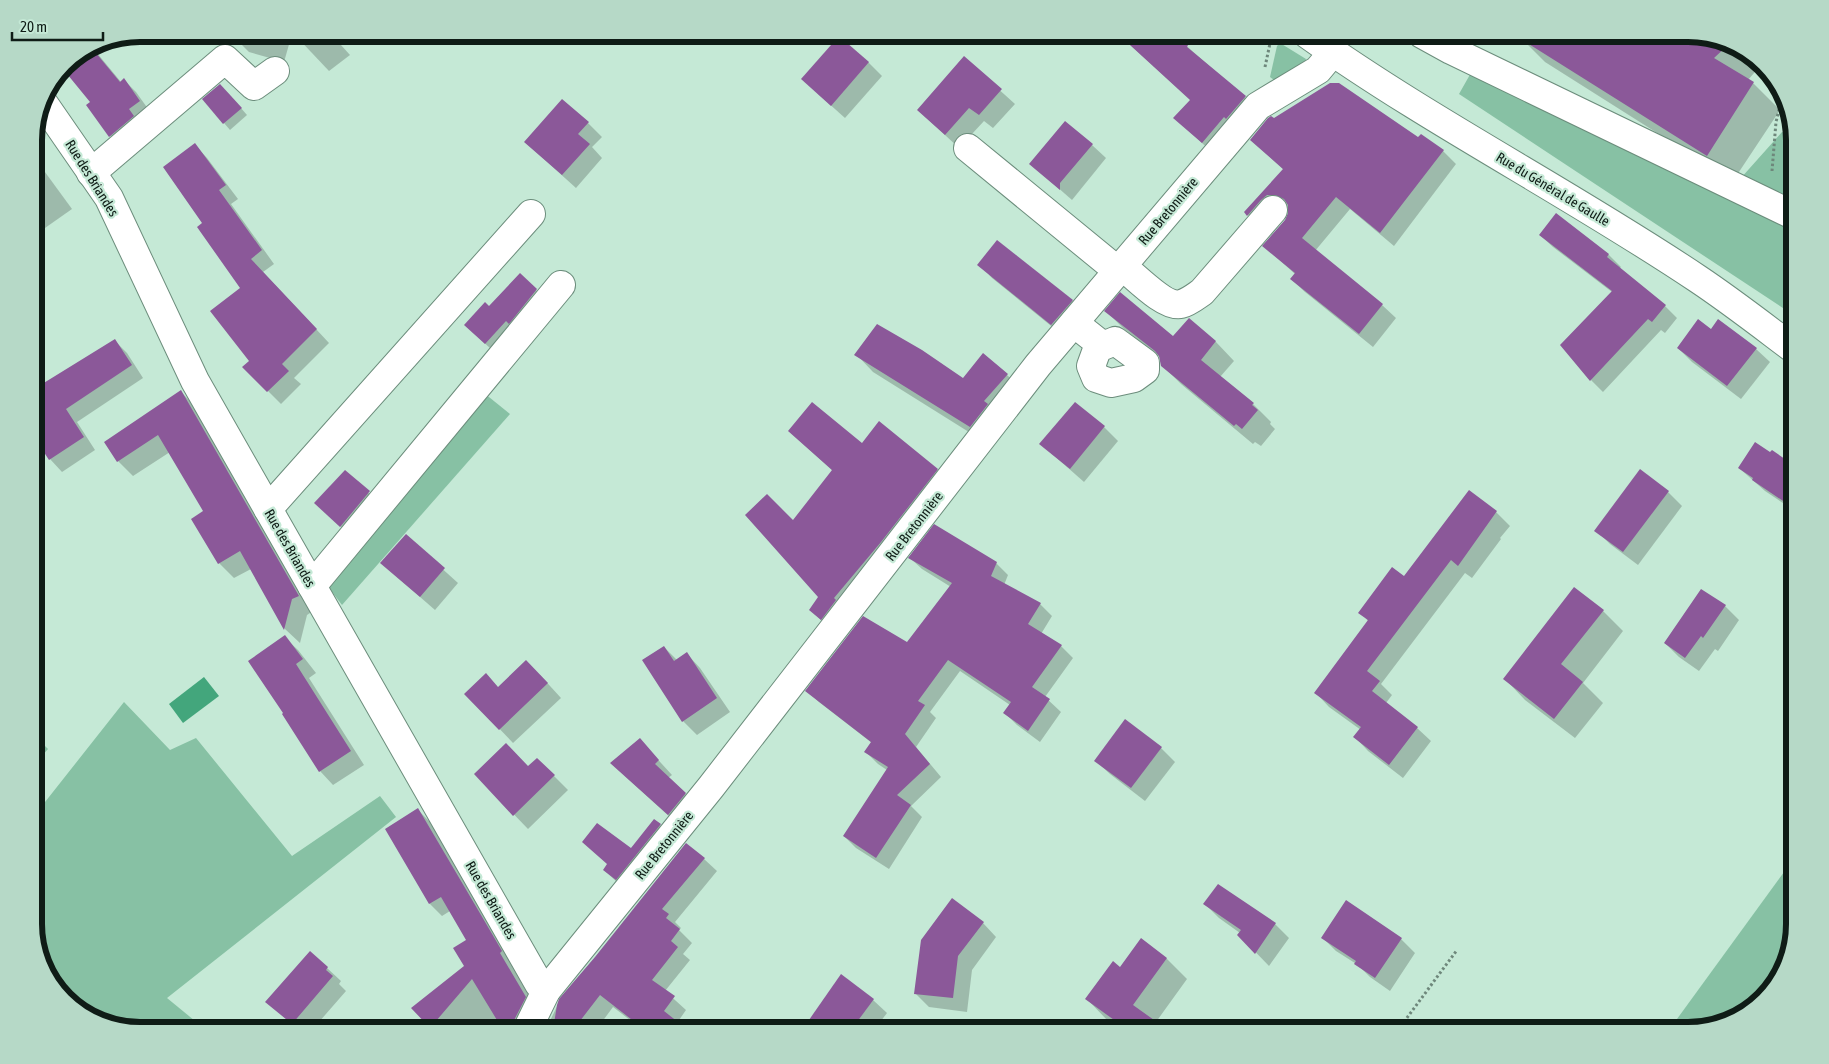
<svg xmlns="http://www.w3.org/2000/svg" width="1829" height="1064" viewBox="0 0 1829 1064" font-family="'Asap Condensed',sans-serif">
  <rect width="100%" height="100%" fill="#c5e9d6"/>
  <!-- green -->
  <g fill="#87c1a4">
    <path d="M 1280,43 L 1306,59 L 1304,65 L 1274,80 L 1270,77 L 1277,46 Z"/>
    <path d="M 1472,71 L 1724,197 L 1782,132 L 1795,134 L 1795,316 L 1459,94 Z"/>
    <path d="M 484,393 L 510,414 L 342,605 L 323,580 Z"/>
    <path d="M 124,702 L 170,750 L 196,738 L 292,856 L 380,796 L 396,817 L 167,998 L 206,1030 L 140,1030 L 87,1016 L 52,983 L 34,930 L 34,816 Z"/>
    <path d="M 34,735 L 48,749 L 34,765 Z"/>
    <path d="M 1795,857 L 1795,924 L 1781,977 L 1742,1016 L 1689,1030 L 1669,1030 Z"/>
  </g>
  <!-- water -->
  <path fill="#43a67c" d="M 204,677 L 219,696 L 183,723 L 169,704 Z"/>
  <!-- shadow -->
  <g fill="#0003">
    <path d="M 217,34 L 292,34 L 284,62 L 249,52 L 239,42 L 220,37 Z"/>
    <path d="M 294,34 L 331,34 L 350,55 L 329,71 Z"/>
    <path d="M 1118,34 L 1173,34 L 1259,110 L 1216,156 L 1175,118 L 1191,100 Z"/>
    <path d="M 1520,34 L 1689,34 L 1742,48 L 1760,66 L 1748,80 L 1753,83 L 1780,110 L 1733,181 L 1545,62 L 1519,36 Z"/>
    <path d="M 92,47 L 121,82 L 124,80 L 136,92 L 151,113 L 122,148 L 110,136 L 88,105 L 92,102 L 63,68 Z"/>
    <path d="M 964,58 L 1015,104 L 993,128 L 984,121 L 959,148 L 918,110 Z"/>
    <path d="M 868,62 L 882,76 L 845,118 L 817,93 Z"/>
    <path d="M 227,92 L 247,115 L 230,130 L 224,123 Z"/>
    <path d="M 588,123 L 602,137 L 592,147 L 602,158 L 576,188 L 525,142 Z"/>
    <path d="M 1419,139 L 1443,151 L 1456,164 L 1394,246 L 1350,209 L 1315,251 L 1382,305 L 1396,318 L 1373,347 L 1305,292 L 1291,279 L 1295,274 L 1264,246 L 1286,221 L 1289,214 L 1289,208 L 1281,209 L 1262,228 L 1245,212 L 1284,170 L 1251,140 Z"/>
    <path d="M 195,145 L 207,158 L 238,199 L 231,204 L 274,264 L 263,272 L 329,343 L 294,378 L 301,384 L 281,404 L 244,367 L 250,361 L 242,288 L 204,223 Z"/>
    <path d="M 1092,145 L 1106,158 L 1072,200 L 1031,164 Z"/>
    <path d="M 34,157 L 72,209 L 45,228 L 34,217 Z"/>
    <path d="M 1540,235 L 1609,255 L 1621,267 L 1619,269 L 1665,306 L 1677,318 L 1665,333 L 1661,330 L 1603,392 L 1591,380 L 1612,292 L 1553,247 Z"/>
    <path d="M 979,264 L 1072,301 L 1086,314 L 1066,338 L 992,278 Z"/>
    <path d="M 520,274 L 550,304 L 500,357 L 480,339 L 489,308 Z"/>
    <path d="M 1106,311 L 1173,338 L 1189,320 L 1216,342 L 1234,361 L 1220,377 L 1253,404 L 1271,422 L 1270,424 L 1275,429 L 1261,446 L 1255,442 L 1253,444 L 1181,384 L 1162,365 L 1161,358 L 1124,329 Z"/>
    <path d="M 1711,330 L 1756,349 L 1770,362 L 1741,399 L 1692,362 L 1678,348 Z"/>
    <path d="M 115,341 L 127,353 L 143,378 L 77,422 L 95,450 L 62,472 L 50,459 L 34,435 L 34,390 Z"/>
    <path d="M 856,354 L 963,379 L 1007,375 L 1025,392 L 988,444 L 873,372 Z"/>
    <path d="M 181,392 L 196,407 L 313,611 L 307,615 L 300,643 L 285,629 L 251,569 L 234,578 L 219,563 L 205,512 L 170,452 L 133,476 L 118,461 Z"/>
    <path d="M 1104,427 L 1118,441 L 1084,482 L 1041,444 Z"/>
    <path d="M 789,431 L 862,445 L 937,470 L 952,485 L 826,625 L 811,610 L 820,597 L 793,522 L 833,471 Z"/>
    <path d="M 1772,452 L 1795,467 L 1795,511 L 1765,491 L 1739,468 Z"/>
    <path d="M 345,472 L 383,506 L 355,540 L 329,516 Z"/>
    <path d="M 1668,492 L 1682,506 L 1638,565 L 1610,544 L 1596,530 Z"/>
    <path d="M 1496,512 L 1510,526 L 1500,538 L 1501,539 L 1472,578 L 1465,573 L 1381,684 L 1392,695 L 1386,703 L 1417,728 L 1431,741 L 1403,778 L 1368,751 L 1355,737 L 1361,730 L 1329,707 L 1316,693 L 1369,622 L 1360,612 L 1404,577 Z"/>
    <path d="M 406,536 L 458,583 L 435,610 L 396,576 Z"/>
    <path d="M 910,558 L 996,563 L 1008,575 L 1004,585 L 1040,604 L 1052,616 L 1041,634 L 1061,646 L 1073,658 L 1045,697 L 1061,712 L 1040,742 L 1017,725 L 1005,713 L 1010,705 L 960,671 L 930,712 L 936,718 L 916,747 L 941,777 L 911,806 L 922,817 L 889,869 L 856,848 L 844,836 L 887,770 L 878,764 L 866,752 L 872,743 L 819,702 L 807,691 L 908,643 L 951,587 L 922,569 Z"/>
    <path d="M 1725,606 L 1739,620 L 1718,651 L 1715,649 L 1699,671 L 1679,657 L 1665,643 Z"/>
    <path d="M 1603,611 L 1623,631 L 1583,683 L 1603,703 L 1575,738 L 1525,700 L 1505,679 Z"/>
    <path d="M 284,637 L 298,650 L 316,673 L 309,678 L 364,765 L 333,785 L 320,771 Z"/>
    <path d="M 664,647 L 677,660 L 687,654 L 700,668 L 730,712 L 697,735 L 683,721 L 644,660 Z"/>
    <path d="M 540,675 L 561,698 L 513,743 L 466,694 L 499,688 Z"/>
    <path d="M 1125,721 L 1161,748 L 1175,762 L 1145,801 L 1110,774 L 1096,761 Z"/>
    <path d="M 640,740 L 672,775 L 668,778 L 699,807 L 682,828 L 625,776 Z"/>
    <path d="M 537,759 L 568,790 L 528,829 L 475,774 L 529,768 Z"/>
    <path d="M 418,810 L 430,822 L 493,928 L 514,964 L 512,966 L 537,1010 L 528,1030 L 418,1030 L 466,966 L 467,940 L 450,911 L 442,916 L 430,904 Z"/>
    <path d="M 660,825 L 674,839 L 618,883 L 604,870 Z"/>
    <path d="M 704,859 L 717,871 L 675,922 L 681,928 L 679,930 L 692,943 L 683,954 L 690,960 L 665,991 L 686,1010 L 677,1023 L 686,1030 L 643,1030 L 613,1007 L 596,1030 L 551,1030 L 548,1025 L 560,1000 Z"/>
    <path d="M 1218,885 L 1275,924 L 1289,938 L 1269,966 L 1239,935 L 1240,933 L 1219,918 L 1205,904 Z"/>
    <path d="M 1346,902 L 1401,939 L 1415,953 L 1390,991 L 1370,977 L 1358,965 L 1336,951 L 1323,938 Z"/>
    <path d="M 983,923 L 996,937 L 972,970 L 967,1012 L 929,1007 L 915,993 Z"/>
    <path d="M 1142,940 L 1167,959 L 1187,979 L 1156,1022 L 1163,1030 L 1122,1030 L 1107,1020 L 1087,999 L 1121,969 Z"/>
    <path d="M 327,968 L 341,981 L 339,984 L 346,991 L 312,1030 L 299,1030 L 267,1002 Z"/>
    <path d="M 842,976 L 873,1000 L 887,1013 L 874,1030 L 804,1030 Z"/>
    <path d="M 1532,1025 L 1539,1030 L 1528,1030 Z"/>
  </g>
  <!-- building -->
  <g fill="#8b5899">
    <path d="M 1118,34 L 1175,34 L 1188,45 L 1187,47 L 1246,96 L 1226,119 L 1224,117 L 1202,143 L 1173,118 L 1190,100 Z"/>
    <path d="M 1513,34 L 1689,34 L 1729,44 L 1714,58 L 1754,82 L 1707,156 Z"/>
    <path d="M 839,36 L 869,62 L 831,106 L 801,79 Z"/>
    <path d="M 91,47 L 120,82 L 124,78 L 140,101 L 129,109 L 134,116 L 109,137 L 86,105 L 90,102 L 63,69 L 65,65 Z"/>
    <path d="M 964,56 L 1002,89 L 979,115 L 969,108 L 945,135 L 917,110 Z"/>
    <path d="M 1330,83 L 1339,83 L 1418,137 L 1421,134 L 1444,150 L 1380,233 L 1336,197 L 1302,238 L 1383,304 L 1359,334 L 1290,279 L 1295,273 L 1262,246 L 1285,220 L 1288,213 L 1288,205 L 1284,199 L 1275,195 L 1267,195 L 1261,200 L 1247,216 L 1244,212 L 1283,169 L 1250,140 L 1268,118 L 1271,116 L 1274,118 Z"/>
    <path d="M 220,84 L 242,108 L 223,124 L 202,99 Z"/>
    <path d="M 562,99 L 589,122 L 578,134 L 590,144 L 562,175 L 524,142 Z"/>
    <path d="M 1065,121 L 1093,144 L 1060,183 L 1060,190 L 1029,164 Z"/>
    <path d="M 195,143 L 226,185 L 219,190 L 262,250 L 251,259 L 317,329 L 282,364 L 289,371 L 267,392 L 242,367 L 249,361 L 210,311 L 240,288 L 197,227 L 202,223 L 163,167 Z"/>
    <path d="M 1556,213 L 1609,254 L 1607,257 L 1666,305 L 1652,322 L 1648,319 L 1590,381 L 1560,345 L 1612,291 L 1539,235 Z"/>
    <path d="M 997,240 L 1073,300 L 1051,325 L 977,265 Z"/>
    <path d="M 520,273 L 537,289 L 509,324 L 506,321 L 485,344 L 464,325 L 485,302 L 489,306 Z"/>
    <path d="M 1120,292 L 1173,336 L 1189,318 L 1216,341 L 1201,360 L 1254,403 L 1252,405 L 1258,410 L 1242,429 L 1236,424 L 1234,426 L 1161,366 L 1159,356 L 1155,351 L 1104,311 Z"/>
    <path d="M 1698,319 L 1711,329 L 1718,319 L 1757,348 L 1727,386 L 1677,348 Z"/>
    <path d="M 877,324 L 922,350 L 963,378 L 983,353 L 1008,374 L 984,401 L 988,404 L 970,427 L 854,355 Z"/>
    <path d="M 115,339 L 132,365 L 66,409 L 84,437 L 49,460 L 34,437 L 34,389 Z"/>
    <path d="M 181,390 L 299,596 L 292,599 L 284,630 L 240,551 L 218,564 L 191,519 L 203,511 L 158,435 L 117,462 L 104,442 Z"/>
    <path d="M 812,402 L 862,443 L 879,421 L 938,469 L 881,542 L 834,598 L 836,600 L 821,620 L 809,610 L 818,597 L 745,515 L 767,494 L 793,520 L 832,470 L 788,431 Z"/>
    <path d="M 1075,402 L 1105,426 L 1070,469 L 1039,444 Z"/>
    <path d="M 1755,442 L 1770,452 L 1772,450 L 1795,466 L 1795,509 L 1752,480 L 1753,478 L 1738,468 Z"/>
    <path d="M 1640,469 L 1669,491 L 1623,552 L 1594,531 Z"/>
    <path d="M 345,470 L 370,491 L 340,527 L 314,503 Z"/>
    <path d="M 1469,490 L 1497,511 L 1458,566 L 1451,560 L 1367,671 L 1380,681 L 1372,691 L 1418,727 L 1389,765 L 1353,737 L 1361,727 L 1314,693 L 1368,620 L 1358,613 L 1392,567 L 1404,576 Z"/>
    <path d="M 934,524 L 997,562 L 991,576 L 1041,603 L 1028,624 L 1062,645 L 1032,687 L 1050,699 L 1028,731 L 1003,713 L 1011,702 L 948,660 L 918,701 L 925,705 L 905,734 L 930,764 L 897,795 L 911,805 L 876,858 L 843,836 L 888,767 L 864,752 L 871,742 L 805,691 L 863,616 L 907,642 L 952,583 L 908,558 Z"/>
    <path d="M 406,534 L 445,568 L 420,597 L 380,563 Z"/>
    <path d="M 1574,587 L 1604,610 L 1561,664 L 1583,682 L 1554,719 L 1503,679 Z"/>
    <path d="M 1701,589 L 1726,605 L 1703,638 L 1701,636 L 1685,658 L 1664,643 Z"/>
    <path d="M 285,635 L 303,659 L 296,664 L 351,751 L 319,772 L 282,714 L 283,713 L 248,661 Z"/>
    <path d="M 664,646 L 674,661 L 687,652 L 717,698 L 682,722 L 642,660 Z"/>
    <path d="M 526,660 L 548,683 L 499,730 L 464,694 L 486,673 L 498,687 Z"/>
    <path d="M 1125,719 L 1162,747 L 1131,788 L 1094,761 Z"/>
    <path d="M 640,738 L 659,760 L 655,764 L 686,793 L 668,815 L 610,763 Z"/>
    <path d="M 506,743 L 528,766 L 537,758 L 555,775 L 513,816 L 474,774 Z"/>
    <path d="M 418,808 L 481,915 L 502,951 L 500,953 L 526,997 L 509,1030 L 503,1030 L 472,979 L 430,1028 L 411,1008 L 464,966 L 453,948 L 466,940 L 441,897 L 429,904 L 385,829 Z"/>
    <path d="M 654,819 L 661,824 L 616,880 L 603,870 L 607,864 L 582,842 L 597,823 L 631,848 Z"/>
    <path d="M 686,843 L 705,858 L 662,909 L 669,914 L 666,918 L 680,929 L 671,941 L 678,947 L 652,980 L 675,996 L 664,1011 L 688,1030 L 645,1030 L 600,995 L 573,1030 L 553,1030 L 557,1005 L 559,999 L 595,957 Z"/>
    <path d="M 1218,884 L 1276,923 L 1255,954 L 1237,935 L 1241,930 L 1203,904 Z"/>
    <path d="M 952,898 L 984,922 L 958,956 L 953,998 L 914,994 L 921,940 Z"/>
    <path d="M 1346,900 L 1402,938 L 1375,978 L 1354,964 L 1356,961 L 1321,938 Z"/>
    <path d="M 1141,938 L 1167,958 L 1133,1005 L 1168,1030 L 1128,1030 L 1085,999 L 1113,961 L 1120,967 Z"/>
    <path d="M 310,951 L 328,967 L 326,970 L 333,976 L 292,1024 L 265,1002 Z"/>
    <path d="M 841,974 L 874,999 L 851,1030 L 802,1030 Z"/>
  </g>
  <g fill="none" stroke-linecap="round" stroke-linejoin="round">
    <defs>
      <g id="minor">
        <path d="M 1422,34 L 1451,50 L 1795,216"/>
        <path d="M 42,101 L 109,198 L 195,381 L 539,984 L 546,991"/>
        <path d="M 968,148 L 1118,271"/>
        <path d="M 91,173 L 225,59 L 254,86 L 275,71"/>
        <path d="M 1122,266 C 1135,276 1165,308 1181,304 C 1189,302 1196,296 1202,292 L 1273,210"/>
        <path d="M 1074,323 L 1103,346 L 1115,341 L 1145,363 L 1145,370 L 1134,378 L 1111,383 L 1096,378 L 1091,366 L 1099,344"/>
        <path d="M 268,509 L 531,214"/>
        <path d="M 312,586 L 561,285"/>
        <path d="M 527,1030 L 546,991 L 711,787 L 1038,365 L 1258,106 L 1318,70 L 1333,52"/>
      </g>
      <path id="major" d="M 1307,34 C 1432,123 1570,193 1698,279 C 1731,301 1763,326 1795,350"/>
    </defs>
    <!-- minor casing -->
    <use href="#minor" stroke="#6c8d7c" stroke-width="30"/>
    <!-- major casing -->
    <use href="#major" stroke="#6c8d7c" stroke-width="30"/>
    <!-- path -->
    <g stroke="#6e877b" stroke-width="3" stroke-dasharray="2.5 2.5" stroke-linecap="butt">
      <path d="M 1265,67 L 1272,34"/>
      <path d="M 1772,171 L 1776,122 L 1783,93"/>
      <path d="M 1398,1030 L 1457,950"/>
    </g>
    <!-- minor -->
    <use href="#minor" stroke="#fff" stroke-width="28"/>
    <!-- major -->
    <use href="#major" stroke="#fff" stroke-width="28"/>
  </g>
  <g text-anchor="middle" stroke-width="4.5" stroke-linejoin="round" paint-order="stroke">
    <!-- street labels -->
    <g font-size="14" fill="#0f1c16" stroke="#c5e9d6">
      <text transform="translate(92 178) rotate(58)" y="5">Rue des Briandes</text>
      <text transform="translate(1553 189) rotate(31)" y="5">Rue du Général de Gaulle</text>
      <text transform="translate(1168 211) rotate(-50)" y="5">Rue Bretonnière</text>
      <text transform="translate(914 526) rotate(-52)" y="5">Rue Bretonnière</text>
      <text transform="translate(290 548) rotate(60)" y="5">Rue des Briandes</text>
      <text transform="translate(664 845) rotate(-51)" y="5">Rue Bretonnière</text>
      <text transform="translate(491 900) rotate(60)" y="5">Rue des Briandes</text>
    </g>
  </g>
  <!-- crop -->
  <path d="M0 0H1829V1064H0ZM140 42H1688A98 98 0 0 1 1786 140V924A98 98 0 0 1 1688 1022H140A98 98 0 0 1 42 924V140A98 98 0 0 1 140 42Z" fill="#b6d9c7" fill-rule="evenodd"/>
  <path fill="none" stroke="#0f1c16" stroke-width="6" d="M140 42H1688A98 98 0 0 1 1786 140V924A98 98 0 0 1 1688 1022H140A98 98 0 0 1 42 924V140A98 98 0 0 1 140 42Z"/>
  <!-- scale -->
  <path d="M12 32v8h91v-8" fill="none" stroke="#0f1c16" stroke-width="2.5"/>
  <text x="20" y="32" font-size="15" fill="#0f1c16" stroke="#c5e9d6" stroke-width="4" paint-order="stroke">20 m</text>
</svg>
